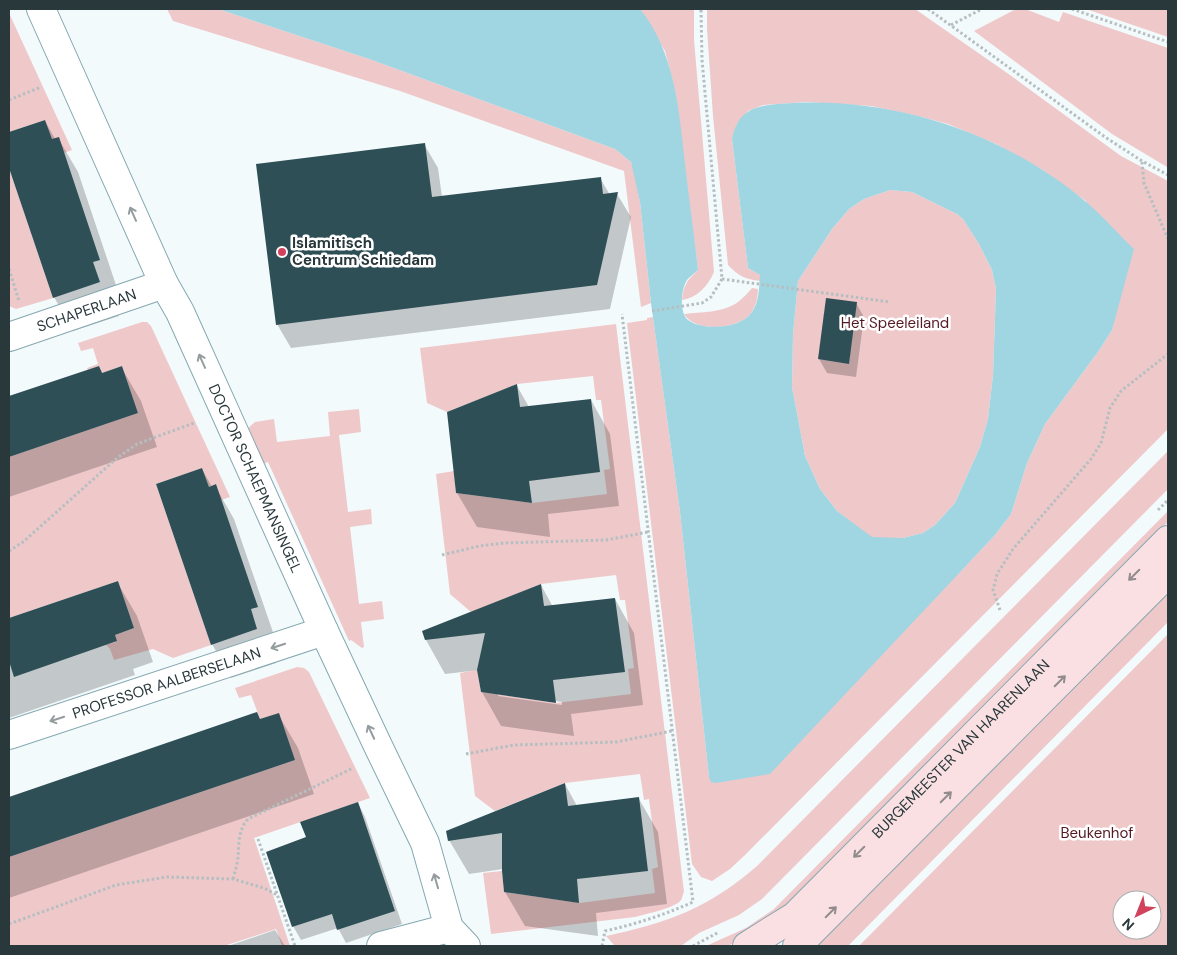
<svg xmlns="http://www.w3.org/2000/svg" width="1177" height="955" viewBox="0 0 1177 955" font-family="'DM Sans',sans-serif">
  <rect width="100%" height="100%" fill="#f3fafc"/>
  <!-- green -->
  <g fill="#efc8ca" fill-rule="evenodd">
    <path d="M 167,9 L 218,9 L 372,60 L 615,149 L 631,162 L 635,176 L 640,202 L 651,303 L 641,307 L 624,171 L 400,91 L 173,21 Z"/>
    <path d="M 640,9 L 694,9 L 694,40 L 714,272 C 708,286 697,298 682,300 C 684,284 687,281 698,270 L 674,87 L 670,70 L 665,51 Z"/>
    <path d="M 707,9 L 915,9 L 1010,75 L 1121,156 L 1168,181 L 1168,429 L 745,855 L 730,869 L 712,881 L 701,877 L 692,864 L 627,323 L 647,320 L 647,318 L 653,317 L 680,512 L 709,777 L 958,574 L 995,535 L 1011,514 L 1027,463 L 1045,424 L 1100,349 L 1112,330 L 1116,310 L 1086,201 L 1041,169 L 996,144 L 948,124 L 918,116 L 871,106 L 806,102 L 763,105 L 748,111 L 737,124 L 732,139 L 748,268 L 760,275 L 760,281 C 745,279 738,276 728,265 L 713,116 L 707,29 Z"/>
    <path d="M 1016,9 L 1025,9 L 1059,22 L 1063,12 L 1168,48 L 1167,167 L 1112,134 L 974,31 Z"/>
    <path d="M 1086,9 L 1168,9 L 1168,37 Z"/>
    <path d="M 9,13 L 72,150 L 64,153 L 52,139 L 45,120 L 9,132 Z"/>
    <path d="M 9,168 L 53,298 L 16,309 L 9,306 Z"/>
    <path d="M 890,190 L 912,192 L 957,214 L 963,219 L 979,244 L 992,270 L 996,289 L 993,375 L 988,419 L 980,447 L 955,503 L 935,525 L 923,533 L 903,538 L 872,538 L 837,511 L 820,489 L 805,456 L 792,387 L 793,334 L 798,281 L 832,229 L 849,209 L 864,199 Z"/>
    <path d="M 752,288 L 758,289 C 758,297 756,305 752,312 C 740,330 695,333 684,314 C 701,312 723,313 738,302 C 743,298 748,293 752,288 Z"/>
    <path d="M 142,322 L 147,322 L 151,326 L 230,497 L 221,500 L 216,484 L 209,487 L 202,468 L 156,484 L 211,645 L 173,658 L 153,649 L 114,660 L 110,649 L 106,645 L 116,642 L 115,635 L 134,628 L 118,581 L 9,618 L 9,457 L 138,413 L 122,366 L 102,373 L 99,366 L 88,370 L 87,368 L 98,364 L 93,348 L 81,351 L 78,343 Z"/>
    <path d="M 616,324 L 684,892 C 683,893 682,899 681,900 C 676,908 645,914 635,917 L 491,934 L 483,873 L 502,871 L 504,892 L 580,903 L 655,893 L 652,869 L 658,867 L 649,799 L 644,800 L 640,774 L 565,783 L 495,811 L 475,796 L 460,673 L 477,670 L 481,692 L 556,703 L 631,694 L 628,669 L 634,668 L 625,600 L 620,600 L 616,575 L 541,584 L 471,612 L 450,594 L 436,474 L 454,471 L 456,493 L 532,503 L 607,494 L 604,470 L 610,469 L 601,400 L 596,400 L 593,376 L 517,384 L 447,412 L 427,403 L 420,348 Z"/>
    <path d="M 359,409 L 361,432 L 339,435 L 348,512 L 371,509 L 372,524 L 350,527 L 359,604 L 382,601 L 384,619 L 361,622 L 364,647 L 362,648 L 351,640 L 349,641 L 268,462 L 258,466 L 247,429 L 255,422 L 274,419 L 277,442 L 330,436 L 328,412 Z"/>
    <path d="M 1168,451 L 1168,489 L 762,899 L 739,915 L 699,933 L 681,946 L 615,946 L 606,936 C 667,923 709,908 757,866 Z"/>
    <path d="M 1168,511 L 1168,522 L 780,914 L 766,925 L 728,946 L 706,946 L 746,928 L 774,909 Z"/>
    <path d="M 1168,584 L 1168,622 L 848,946 L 810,946 Z"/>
    <path d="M 1168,634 L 1168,946 L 859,946 ZM 1122,900 L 1152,900 L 1152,930 L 1122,930 Z"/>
    <path d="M 297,667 L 304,668 L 309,672 L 370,798 L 254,838 L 290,946 L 282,946 L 276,929 L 224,946 L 9,946 L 9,857 L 295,760 L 260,719 L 251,695 L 239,698 L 235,688 Z"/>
  </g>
  <!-- water -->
  <path fill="#a0d5e2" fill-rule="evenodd" d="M 218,9 L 640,9 C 675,52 679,110 685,164 C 689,199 694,234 698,270 C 695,273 690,276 687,280 C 681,289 679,313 688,320 C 703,331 741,329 752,312 C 759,302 759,288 760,275 L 748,268 L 732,139 C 739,104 763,105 793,103 C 898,98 1005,134 1085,201 C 1103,216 1118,234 1134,249 L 1112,330 L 1100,349 L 1045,424 L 1027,463 L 1011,514 L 995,535 L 770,774 L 716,783 L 711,782 L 709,777 L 680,512 L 651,303 L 640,202 L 631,162 L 615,149 L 372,60 ZM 890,190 L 912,192 L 957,214 L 963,219 L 979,244 L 992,270 L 996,289 L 993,375 L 988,419 L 980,447 L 955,503 L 935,525 L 923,533 L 903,538 L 872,537 L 837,511 L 820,489 L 805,456 L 792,387 L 793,334 L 798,281 L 832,229 L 849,209 L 864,199 Z"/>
  <!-- shadow -->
  <g fill="#0003" fill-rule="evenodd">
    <path d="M 45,121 L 55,139 L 58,138 L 78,172 L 119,294 L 112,296 L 119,316 L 73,331 L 54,297 L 9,164 L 9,133 Z"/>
    <path d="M 424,144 L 438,168 L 442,197 L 600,178 L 610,195 L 617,194 L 631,217 L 610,309 L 291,348 L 277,324 Z"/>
    <path d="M 856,303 L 864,317 L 856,377 L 827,373 L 819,359 Z"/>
    <path d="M 99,367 L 103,374 L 121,367 L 141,401 L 157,447 L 9,497 L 9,398 Z"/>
    <path d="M 517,386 L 529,407 L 591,400 L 610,434 L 619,506 L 548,514 L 550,537 L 477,527 L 457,493 Z"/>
    <path d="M 202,469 L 212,487 L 215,486 L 234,519 L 276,641 L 269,643 L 276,663 L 231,678 L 212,644 Z"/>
    <path d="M 117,582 L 137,616 L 153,662 L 133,669 L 135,675 L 9,718 L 9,619 Z"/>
    <path d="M 541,585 L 553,607 L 615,599 L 634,633 L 643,705 L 571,714 L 574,736 L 501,726 L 482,692 L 479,670 L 445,674 L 426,640 ZM 498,693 L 562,702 L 562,705 L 498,696 Z"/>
    <path d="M 257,714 L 260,720 L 278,714 L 298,748 L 314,794 L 9,898 L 9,798 Z"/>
    <path d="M 565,784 L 577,806 L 639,799 L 658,832 L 667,904 L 596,913 L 598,936 L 525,926 L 505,892 L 503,869 L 469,874 L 449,840 Z"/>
    <path d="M 358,803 L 365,817 L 402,924 L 346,943 L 338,928 L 301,940 L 293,926 Z"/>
    <path d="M 275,930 L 285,946 L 228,946 Z"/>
  </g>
  <!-- building -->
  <g fill="#2f4f57">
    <path d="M 45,120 L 52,139 L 59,137 L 100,260 L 93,262 L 100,282 L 53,298 L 9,168 L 9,132 Z"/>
    <path d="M 425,143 L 432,197 L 601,177 L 603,194 L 618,192 L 597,285 L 276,325 L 256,164 Z"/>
    <path d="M 826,298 L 857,302 L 849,364 L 818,359 Z"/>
    <path d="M 99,366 L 102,373 L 122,366 L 138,413 L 9,457 L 9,396 Z"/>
    <path d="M 517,384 L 520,407 L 591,399 L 600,472 L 529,481 L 532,503 L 456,493 L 447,412 Z"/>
    <path d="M 202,468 L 209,487 L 216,484 L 258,607 L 251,609 L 257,629 L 211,645 L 156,484 Z"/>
    <path d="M 118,581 L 134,628 L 115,635 L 117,641 L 14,677 L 9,661 L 9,618 Z"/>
    <path d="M 541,584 L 544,606 L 615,598 L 625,672 L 553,680 L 556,703 L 481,692 L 477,670 L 485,633 L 425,640 L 422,631 Z"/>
    <path d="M 257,712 L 260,719 L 279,713 L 295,760 L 9,857 L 9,797 Z"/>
    <path d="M 565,783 L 568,806 L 639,797 L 648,871 L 577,879 L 579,903 L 504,892 L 502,871 L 502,833 L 448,841 L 446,831 Z"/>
    <path d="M 358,802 L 395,911 L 337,930 L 332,914 L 292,927 L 266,852 L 306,837 L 300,822 Z"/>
  </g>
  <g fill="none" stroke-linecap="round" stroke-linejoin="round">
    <defs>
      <g id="street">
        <path id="s1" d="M 41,9 L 164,284 L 180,312 L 324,631 L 379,748 L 425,843 L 449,928 L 466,946"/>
        <path id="s2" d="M 9,337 L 164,284"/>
        <path id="s3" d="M 9,735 L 324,631"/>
        <path d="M 381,946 L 449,928"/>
      </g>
      <g id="secondary">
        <path id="s4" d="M 747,946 L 795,916 L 1168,540"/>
        <path d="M 797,946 L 1168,573"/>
      </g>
    </defs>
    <!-- street casing -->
    <use href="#street" stroke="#85a8b1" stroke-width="30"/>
    <!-- secondary casing -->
    <use href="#secondary" stroke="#85a8b1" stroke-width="30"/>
    <!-- path -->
    <g stroke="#b5bfc1" stroke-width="3" stroke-dasharray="2.5 2.5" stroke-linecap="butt">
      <path d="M 928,9 L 1105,137 L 1142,161 L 1168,175"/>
      <path d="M 1072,9 L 1168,42"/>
      <path d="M 951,25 L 982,9"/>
      <path d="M 9,100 L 41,87"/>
      <path d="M 1142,162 L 1144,183 L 1168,239"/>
      <path d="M 9,269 L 19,301"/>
      <path d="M 722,279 L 890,302"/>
      <path d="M 652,311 L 702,303 L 711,297 L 722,279 L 702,60 L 701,9"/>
      <path d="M 1158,510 L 1168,500"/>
      <path d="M 9,551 L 23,542 L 117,458 L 137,444 L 194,423"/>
      <path d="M 442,555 L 479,546 L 504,543 L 606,540 L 648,532"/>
      <path d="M 1000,610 L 993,590 L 997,574 L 1013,549 L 1091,459 L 1101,443 L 1110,408 L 1121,391 L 1168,354"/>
      <path d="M 466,754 L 514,745 L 616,742 L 672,731"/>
      <path d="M 258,839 L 295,946"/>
      <path d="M 233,879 C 235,872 237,865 238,858 C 239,844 238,830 248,819 L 353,768"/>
      <path d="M 9,924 L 116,885 L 167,877 L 233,879 L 264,888 L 277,895"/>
      <path d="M 602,946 L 605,931 C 636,924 664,915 693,902 L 622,314"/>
      <path d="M 693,946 L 719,932"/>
    </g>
    <!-- street -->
    <use href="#street" stroke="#fff" stroke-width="28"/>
    <!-- secondary -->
    <use href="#secondary" stroke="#fae0e2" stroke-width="28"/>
  </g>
  <!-- one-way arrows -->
  <defs><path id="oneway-shaft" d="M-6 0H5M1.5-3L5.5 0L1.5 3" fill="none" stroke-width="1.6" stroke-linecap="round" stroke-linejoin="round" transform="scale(1.25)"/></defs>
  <g stroke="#949c9d">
    <use href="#oneway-shaft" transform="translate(133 214) rotate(-114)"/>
    <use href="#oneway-shaft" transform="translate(202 361) rotate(-114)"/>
    <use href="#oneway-shaft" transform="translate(278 646) rotate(162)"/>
    <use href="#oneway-shaft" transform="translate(57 719) rotate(162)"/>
    <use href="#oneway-shaft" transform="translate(371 732) rotate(-115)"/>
    <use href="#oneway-shaft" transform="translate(436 881) rotate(-106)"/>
  </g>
  <g stroke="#928c8e">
    <use href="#oneway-shaft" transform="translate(1134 575) rotate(135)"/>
    <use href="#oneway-shaft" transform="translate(1060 681) rotate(-45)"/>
    <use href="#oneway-shaft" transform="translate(946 797) rotate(-45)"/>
    <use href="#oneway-shaft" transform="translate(859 852) rotate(135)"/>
    <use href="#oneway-shaft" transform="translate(831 912) rotate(-45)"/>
  </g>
  <!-- markers -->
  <circle fill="#d2425c" stroke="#fff" stroke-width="2" cx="282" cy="252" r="5"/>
  <g text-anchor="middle" stroke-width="5" stroke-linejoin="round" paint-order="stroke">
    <!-- poi labels -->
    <g font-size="15" font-weight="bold" fill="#29383b" stroke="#fff" text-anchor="start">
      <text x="292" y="248">Islamitisch<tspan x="292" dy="17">Centrum Schiedam</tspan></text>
    </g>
    <!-- street labels -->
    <g font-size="15" fill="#29383b" stroke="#fff">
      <text dy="5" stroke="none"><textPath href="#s2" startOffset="82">SCHAPERLAAN</textPath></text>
      <text dy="5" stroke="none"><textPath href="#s1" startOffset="516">DOCTOR SCHAEPMANSINGEL</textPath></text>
      <text dy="5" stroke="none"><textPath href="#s3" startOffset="166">PROFESSOR AALBERSELAAN</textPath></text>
      <text dy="5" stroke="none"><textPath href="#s4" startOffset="292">BURGEMEESTER VAN HAARENLAAN</textPath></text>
    </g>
    <!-- park labels -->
    <g font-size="15" fill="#541923" stroke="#fff">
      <text x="895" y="328">Het Speeleiland</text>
      <text x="1097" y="838">Beukenhof</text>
    </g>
  </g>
  <!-- border -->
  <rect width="1177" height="955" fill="none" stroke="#29383b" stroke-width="20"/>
  <!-- north arrow -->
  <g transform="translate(1137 915) rotate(223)"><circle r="24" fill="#ffffff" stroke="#a9afb1"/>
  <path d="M0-4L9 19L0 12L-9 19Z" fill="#d2425c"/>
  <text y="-8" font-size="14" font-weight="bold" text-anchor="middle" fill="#29383b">N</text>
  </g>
</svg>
